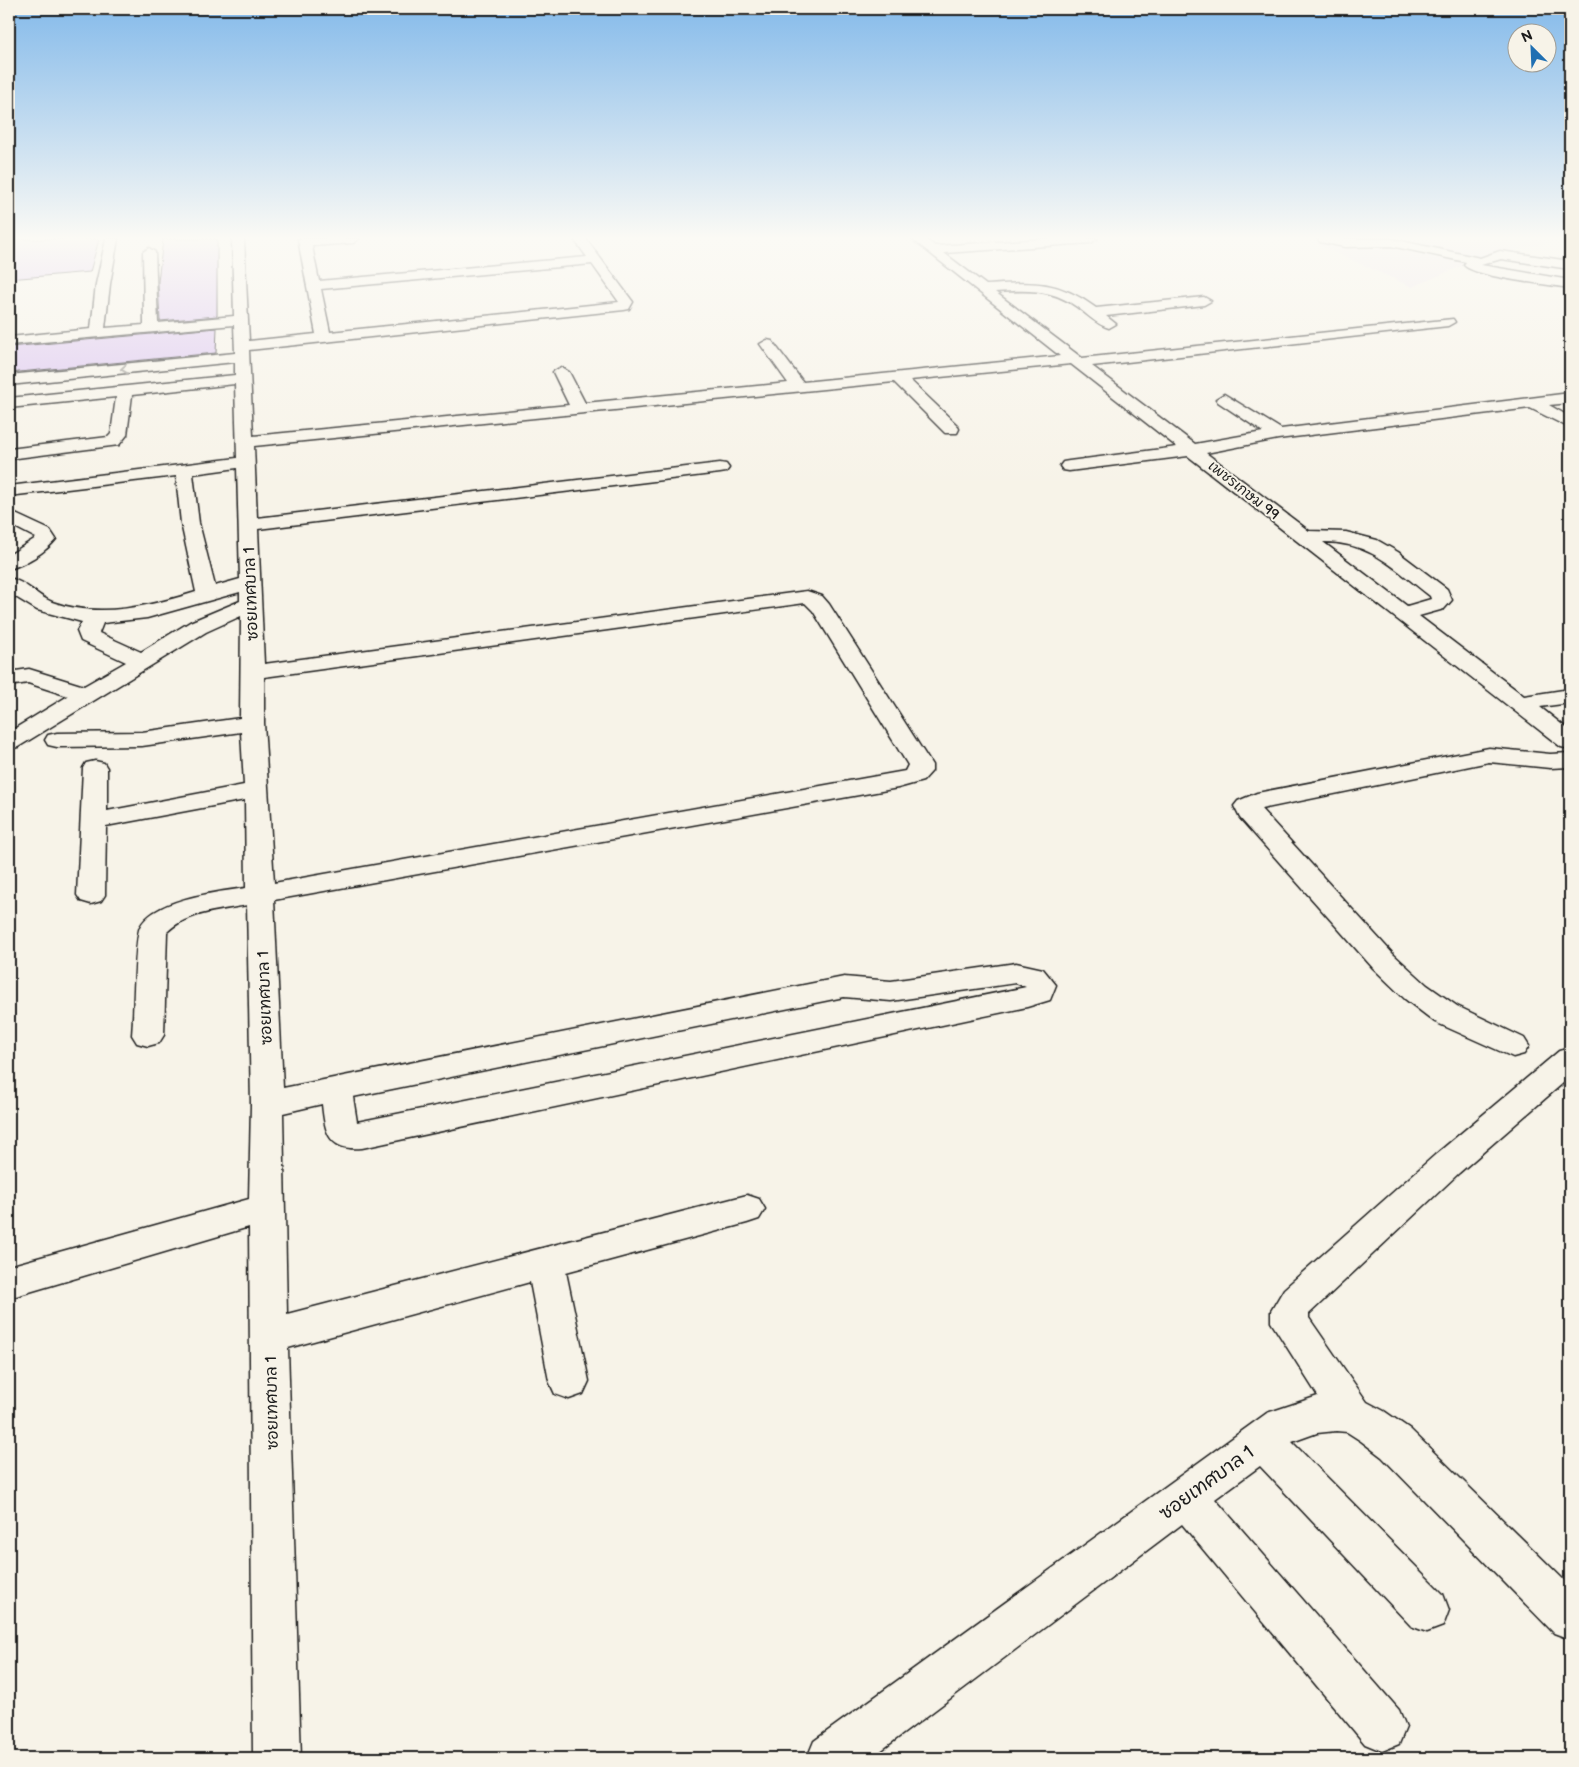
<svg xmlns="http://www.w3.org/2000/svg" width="1579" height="1767" viewBox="0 0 1579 1767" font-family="'Balsamiq Sans','Playpen Sans Thai',sans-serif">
  <rect width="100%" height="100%" fill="#f7f3e8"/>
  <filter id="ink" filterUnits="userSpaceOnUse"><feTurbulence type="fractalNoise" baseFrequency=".02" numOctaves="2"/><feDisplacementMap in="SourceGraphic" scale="10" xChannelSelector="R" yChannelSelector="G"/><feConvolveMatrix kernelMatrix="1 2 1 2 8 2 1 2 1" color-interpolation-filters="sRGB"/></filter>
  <g filter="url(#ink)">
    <!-- built -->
    <path fill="#eee4eb" d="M 1305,239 L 1563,239 L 1478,259 L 1412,287 Z"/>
    <!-- building -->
    <g fill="#dac2f1" stroke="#1c1c1c">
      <path d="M 9,239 L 99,239 L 90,272 L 9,279 Z"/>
      <path d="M 163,239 L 217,239 L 217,316 L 160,321 L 158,282 Z"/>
      <path d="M 217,328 L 216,353 L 9,373 L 9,347 Z"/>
    </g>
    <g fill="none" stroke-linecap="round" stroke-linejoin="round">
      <defs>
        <g id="minor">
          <path d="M 106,239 L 118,239 L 110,284 L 105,328 L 144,325 L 143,252 L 149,248 L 155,252 L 158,323 L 234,316 L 232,239 L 244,239 L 249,341 L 316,334 L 298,239 L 359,239 L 353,243 L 312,246 L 319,281 L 587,257 L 574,239 L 586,239 L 633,302 L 629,309 L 624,310 L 249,350 L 253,436 L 569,405 L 553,372 L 561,367 L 569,372 L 585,403 L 788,383 L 760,344 L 767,340 L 772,341 L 803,382 L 1060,356 L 912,239 L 925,239 L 935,246 L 1045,239 L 1097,239 L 1091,243 L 944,253 L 986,285 C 1032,282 1057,279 1096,308 L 1204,297 L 1211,301 L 1204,305 L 1106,316 L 1116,324 L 1109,328 C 1097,325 1087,314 1077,307 C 1051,288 1026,290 995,292 L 1082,358 L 1453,319 L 1455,322 L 1448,326 L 1092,366 L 1195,444 L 1263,432 L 1218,402 L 1216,399 L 1224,394 L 1281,429 L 1570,393 L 1570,403 L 1549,405 L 1570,417 L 1570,428 L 1530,408 L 1278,439 L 1206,453 L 1309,531 L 1346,532 L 1377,540 L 1398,552 L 1447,589 L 1452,600 L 1444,609 L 1419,616 L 1524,696 L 1570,689 L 1570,703 L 1540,707 L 1570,731 L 1570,749 L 1561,747 L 1188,456 L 1069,471 L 1063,470 L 1060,466 L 1063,462 L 1069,461 L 1177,447 L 1071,364 L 910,380 L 957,425 L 959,429 L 957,433 L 945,433 L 894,382 L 254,446 L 257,518 L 720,463 L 726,464 L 729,468 L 726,472 L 720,473 L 258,529 L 264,664 L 807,591 L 822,596 L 829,604 L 932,765 L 932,771 L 923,781 L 898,788 L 274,900 L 283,1088 L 844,977 L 891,981 L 1016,963 L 1043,969 L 1056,985 L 1050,1000 L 1027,1007 L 362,1148 C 328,1151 325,1132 322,1104 L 283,1113 L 287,1314 L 747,1195 L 759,1199 L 765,1209 L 759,1219 L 747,1223 L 566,1272 L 589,1381 L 583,1394 L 569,1399 L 555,1394 L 549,1381 L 530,1282 L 288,1348 L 301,1758 L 253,1758 L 249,1227 L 9,1298 L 9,1266 L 249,1199 L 251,1104 L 247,905 C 221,910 187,912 167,932 L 164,1035 L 159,1043 L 148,1046 L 137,1043 L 132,1035 C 134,1016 134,939 140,927 C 154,899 218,892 246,888 L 245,800 L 106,826 L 105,895 L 101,901 L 91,904 L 81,901 L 77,895 L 83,768 L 86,763 L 95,761 L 104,763 L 107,768 L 107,811 L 244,785 L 241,732 L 142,746 L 57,747 L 48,745 L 45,740 L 48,735 L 57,733 L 142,732 L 240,718 L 241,616 L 206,632 L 18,747 L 9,749 L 9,732 L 68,696 L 28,683 L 9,686 L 9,672 L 29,669 L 84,686 L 126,662 L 81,641 L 77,631 L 82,622 L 37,610 L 9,593 L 9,578 C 25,581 37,596 52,602 C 100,619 150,606 196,592 L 181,523 L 176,476 L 9,496 L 9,486 L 237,458 L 235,384 L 132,395 L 127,435 L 119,445 L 9,459 L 9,449 L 108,437 L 111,434 L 116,397 L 9,408 L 9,398 L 235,375 L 235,362 L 9,385 L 9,375 L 235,353 L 234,325 L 9,345 L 9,337 L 91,329 L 96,284 ZM 592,264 L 619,302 L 330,332 L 321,289 ZM 237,468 L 240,579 L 215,586 L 199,523 L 193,474 ZM 1323,542 C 1371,542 1395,569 1430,596 L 1431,599 L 1407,606 ZM 240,592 L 240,601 L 190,622 L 141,652 L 99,633 L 103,623 L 147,618 ZM 805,603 L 813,611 L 908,765 L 905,771 L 274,883 L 264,723 L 264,677 ZM 1016,983 L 1026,987 L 357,1122 L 353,1097 L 844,997 L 891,1001 Z"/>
          <path d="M 1318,239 L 1392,239 L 1480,258 L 1500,251 L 1570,261 L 1570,269 L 1501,259 L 1481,265 L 1570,280 L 1570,288 C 1551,285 1474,277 1464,265 L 1466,262 L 1391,246 L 1345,247 L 1320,242 Z"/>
          <path d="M 9,511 L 50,530 L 56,539 C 46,552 24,565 9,569 L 9,555 L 36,538 L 9,524 Z"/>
          <path d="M 1489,748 L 1550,754 L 1570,753 L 1570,767 L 1550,768 L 1489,762 L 1261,809 L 1393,954 L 1427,985 L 1457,1006 L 1524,1038 L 1529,1046 L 1524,1054 L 1513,1057 L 1435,1022 L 1405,999 L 1373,968 L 1240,818 L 1234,806 L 1238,801 L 1257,793 Z"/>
          <path d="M 1570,1048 L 1570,1077 L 1459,1173 L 1309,1314 L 1309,1318 L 1367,1402 L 1384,1411 L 1410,1429 L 1570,1586 L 1570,1639 L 1554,1633 L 1382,1457 L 1361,1441 L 1347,1432 L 1336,1431 L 1317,1433 L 1292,1442 L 1443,1594 L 1449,1610 L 1443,1626 L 1427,1632 L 1411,1626 L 1260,1466 L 1215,1499 L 1399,1710 L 1406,1727 L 1399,1744 L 1382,1751 L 1365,1744 L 1182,1524 L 871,1758 L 807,1758 L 814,1741 L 1267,1413 L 1318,1396 L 1271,1322 L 1271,1311 L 1284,1289 L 1435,1155 L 1559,1051 Z"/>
        </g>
      </defs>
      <!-- minor casing -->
      <use href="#minor" stroke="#1c1c1c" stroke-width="3"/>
      <!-- minor -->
      <use href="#minor" fill="#f7f3e8" fill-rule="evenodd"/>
    </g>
    <!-- one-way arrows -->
    <defs><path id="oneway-chevron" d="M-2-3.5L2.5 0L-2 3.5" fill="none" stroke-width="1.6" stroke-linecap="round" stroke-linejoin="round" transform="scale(1.25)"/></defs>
    <use stroke="#94928c" href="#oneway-chevron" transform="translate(124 369) rotate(174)"/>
  </g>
  <!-- sky -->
  <linearGradient id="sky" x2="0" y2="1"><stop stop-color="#84baea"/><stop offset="0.49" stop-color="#fbfaf5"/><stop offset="1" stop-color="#fbfaf5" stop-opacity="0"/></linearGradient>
  <rect width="1579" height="486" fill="url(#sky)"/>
  <g text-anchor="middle" stroke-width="4" stroke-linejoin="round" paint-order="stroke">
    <!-- far-street labels -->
    <g font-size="14" fill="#1c1c1c" stroke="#f7f3e8">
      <text transform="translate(1244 490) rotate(38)" y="5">เพชรเกษม 99</text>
    </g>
    <!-- street labels -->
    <g font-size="16" fill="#1c1c1c" stroke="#f7f3e8">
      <text transform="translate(250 594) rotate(-92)" y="6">ซอยเทศบาล 1</text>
      <text transform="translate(264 998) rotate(-92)" y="6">ซอยเทศบาล 1</text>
      <text transform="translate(271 1403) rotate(-91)" y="6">ซอยเทศบาล 1</text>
    </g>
    <!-- near-street labels -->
    <g font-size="19" fill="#1c1c1c" stroke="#f7f3e8">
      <text transform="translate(1206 1482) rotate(-36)" y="7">ซอยเทศบาล 1</text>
    </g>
  </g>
  <!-- margin -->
  <rect width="1579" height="1767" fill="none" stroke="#f7f3e8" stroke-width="30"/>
  <rect x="15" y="15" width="1549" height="1737" fill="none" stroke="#1c1c1c" stroke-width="2" filter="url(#ink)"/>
  <!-- north arrow -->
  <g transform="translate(1532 48) rotate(336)"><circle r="24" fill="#f7f3e8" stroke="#9f9d96"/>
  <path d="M0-4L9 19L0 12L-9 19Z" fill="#1f6fb2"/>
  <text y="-8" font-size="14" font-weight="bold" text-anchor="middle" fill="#1c1c1c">N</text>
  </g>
</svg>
